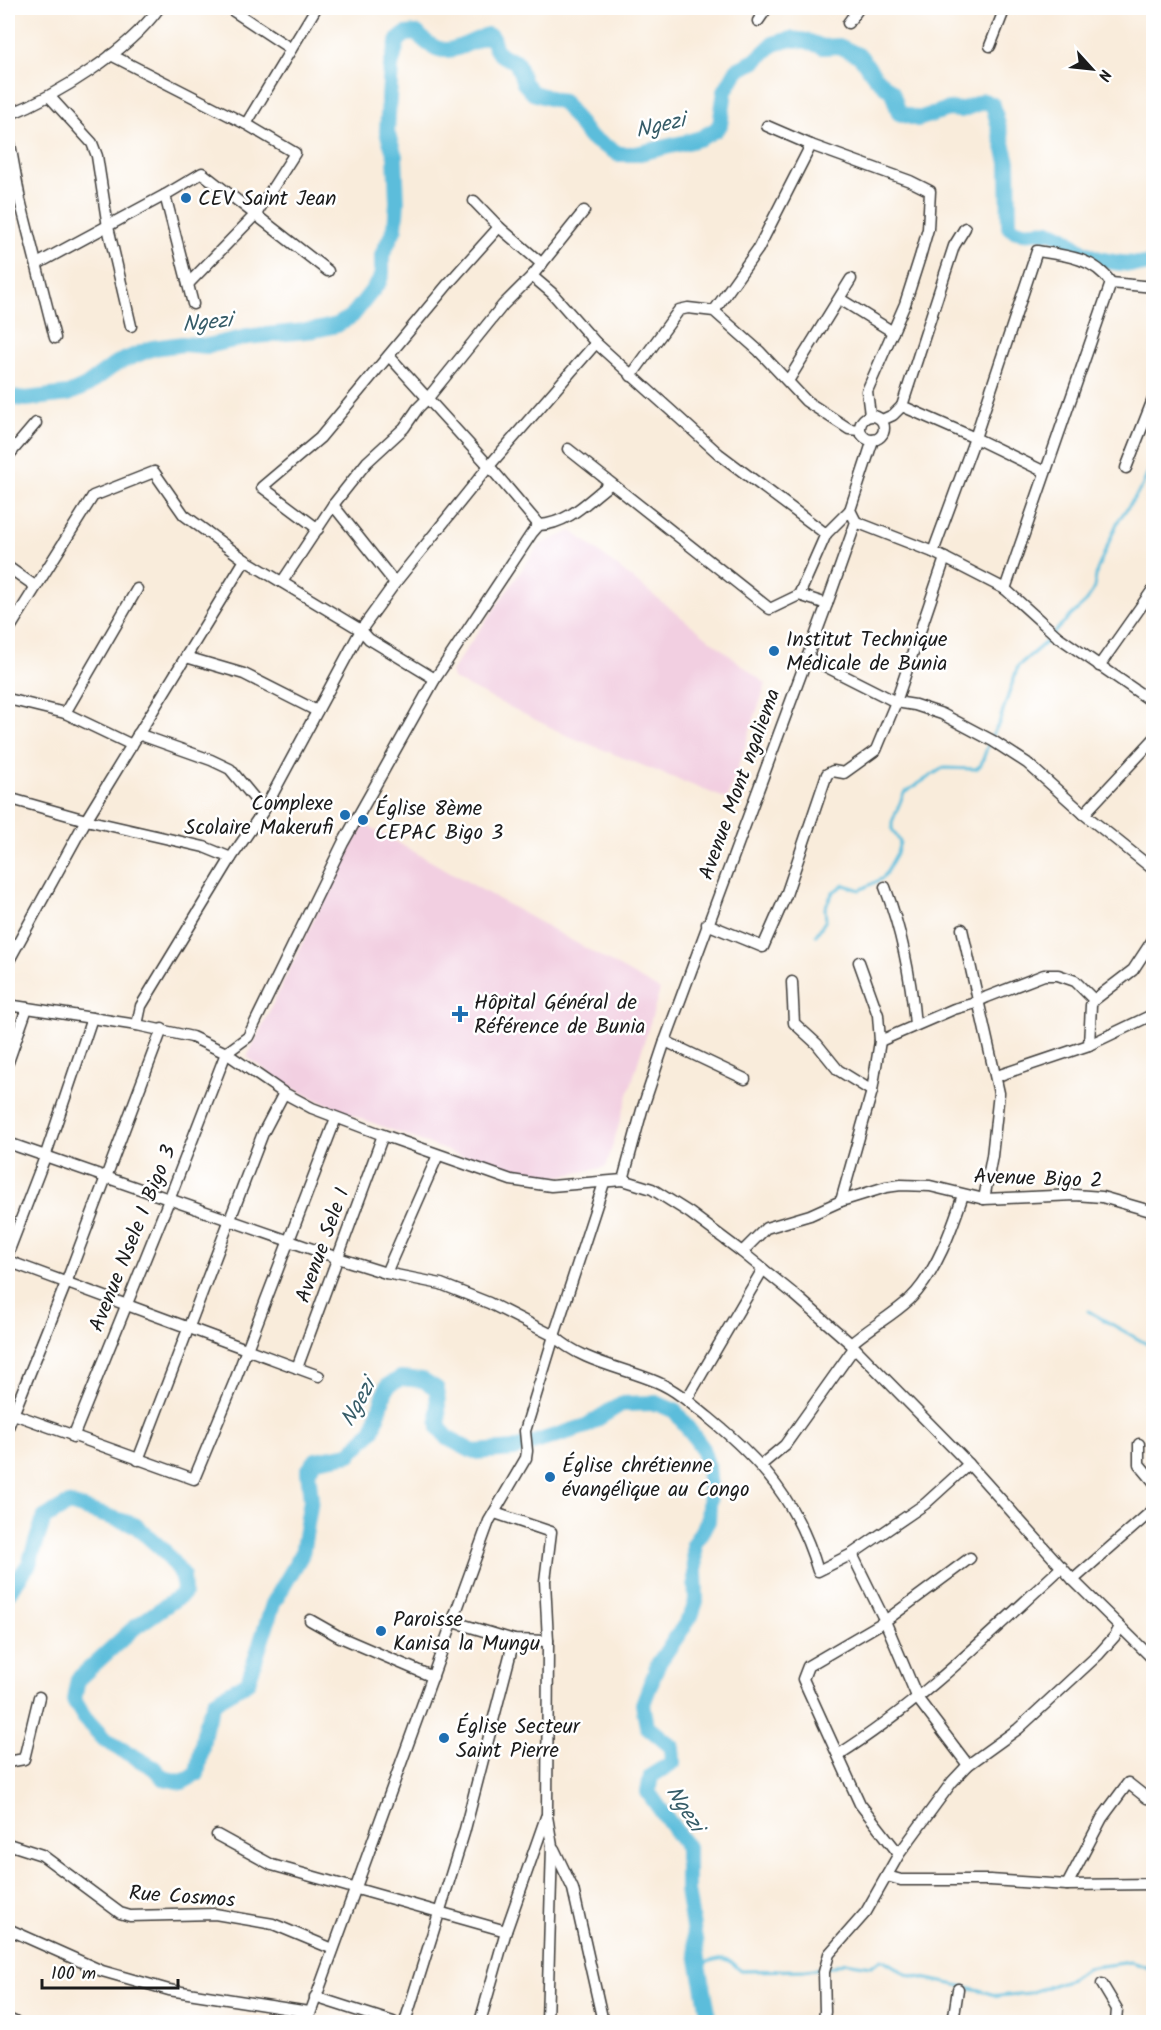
<svg xmlns="http://www.w3.org/2000/svg" width="1161" height="2030" viewBox="0 0 1161 2030" font-family="Kalam,sans-serif">
  <rect width="100%" height="100%" fill="#fff"/>
  <filter id="ink" filterUnits="userSpaceOnUse"><feTurbulence type="fractalNoise" baseFrequency=".0167" numOctaves="2"/><feDisplacementMap in="SourceGraphic" scale="12" xChannelSelector="R" yChannelSelector="G"/><feConvolveMatrix kernelMatrix="1 2 1 2 8 2 1 2 1" color-interpolation-filters="sRGB"/></filter>
  <filter id="wash" filterUnits="userSpaceOnUse"><feTurbulence type="fractalNoise" baseFrequency=".008" numOctaves="4" result="noise"/><feDisplacementMap in="SourceGraphic" scale="24" xChannelSelector="R" yChannelSelector="G"/><feGaussianBlur stdDeviation="1.35" result="paint"/><feColorMatrix in="noise" values="0 0 0 0 0 0 0 0 0 0 0 0 0 0 0 0 0 1.4 0 .05"/><feComposite in="paint" operator="in"/></filter>
  <g filter="url(#wash)">
    <rect width="100%" height="100%" fill="#f9ecdb"/>
    <!-- built -->
    <g fill="#f2cfe1">
      <path d="M 572,531 L 766,684 L 727,799 L 566,735 L 453,679 L 451,671 L 539,545 Z"/>
      <path d="M 361,822 L 660,990 L 606,1167 L 547,1179 L 461,1156 L 341,1111 L 288,1086 L 247,1057 Z"/>
    </g>
    <g fill="none" stroke-linecap="round" stroke-linejoin="round">
      <!-- stream -->
      <g stroke="#5cbddb" stroke-width="3">
        <path d="M 992,736 L 999,723 L 1018,666 L 1046,642 L 1061,625 L 1087,601 L 1094,588 L 1097,570 L 1118,521 L 1142,487 L 1154,458"/>
        <path d="M 816,935 L 826,920 L 825,908 L 833,892 L 844,885 L 860,890 L 883,878 L 897,853 L 900,842 L 892,829 L 892,822 L 904,793 L 943,768 L 976,769 L 981,765 L 989,742"/>
        <path d="M 1088,1311 L 1154,1348"/>
        <path d="M 699,1965 C 722,1958 723,1953 741,1971 L 805,1970 L 831,1967 L 845,1962 L 871,1966 L 882,1959 L 908,1975 L 980,1990 L 998,1996 L 1029,1993 L 1071,1979 L 1087,1968 L 1130,1962 L 1147,1967 L 1154,1974"/>
      </g>
      <!-- river -->
      <g stroke="#5cbddb" stroke-width="16">
        <path d="M 8,397 L 26,399 L 68,394 L 86,386 L 117,363 L 153,348 L 183,344 L 207,346 L 247,337 L 315,330 L 337,325 L 352,316 L 379,282 L 382,273 L 382,255 L 395,228 L 397,202 L 395,156 L 387,132 L 391,66 L 398,40 L 406,34 L 417,33 C 442,62 457,48 487,35 L 492,37 C 495,53 501,57 516,61 L 524,83 L 533,93 L 563,102 L 589,137 L 619,154 L 636,154 L 687,142 L 701,138 L 715,130 L 720,125 L 725,91 L 737,70 L 755,61 L 773,44 L 791,39 L 807,41 L 823,47 L 839,46 L 860,56 L 876,78 L 892,92 L 899,113 L 918,119 L 948,109 L 961,110 L 984,101 L 993,105 L 1008,162 L 1009,227 C 1022,238 1039,228 1054,233 C 1066,238 1074,247 1085,253 C 1104,264 1132,264 1154,265"/>
        <path d="M 8,1593 L 29,1564 L 44,1518 L 69,1504 L 135,1525 L 164,1551 L 183,1576 L 184,1593 L 134,1628 L 78,1679 L 74,1700 L 84,1717 L 105,1740 L 154,1768 L 163,1778 L 182,1782 L 197,1774 L 206,1723 L 215,1701 L 248,1682 L 273,1604 L 302,1554 L 311,1500 L 308,1471 L 316,1460 L 350,1454 L 373,1430 L 387,1386 L 401,1378 L 423,1380 L 437,1389 L 439,1428 L 449,1439 L 474,1452 L 514,1449 L 586,1426 L 621,1404 L 656,1403 L 675,1411 L 701,1446 L 708,1467 L 710,1490 L 708,1521 L 694,1544 L 696,1601 L 691,1616 L 658,1664 L 643,1704 L 647,1726 L 672,1747 L 673,1762 L 651,1776 L 648,1792 L 687,1847 L 687,1890 L 699,1965 L 710,2022"/>
      </g>
    </g>
  </g>
  <g filter="url(#ink)">
    <g fill="none" stroke-linecap="round" stroke-linejoin="round">
      <defs>
        <g id="minor">
          <path d="M 229,8 L 291,49"/>
          <path d="M 758,21 L 767,8"/>
          <path d="M 848,23 L 859,8"/>
          <path d="M 990,46 L 1005,8"/>
          <path d="M 111,55 L 246,124 L 295,153 L 256,214 L 188,284"/>
          <path d="M 49,96 L 92,143 L 97,156 L 108,227 L 131,326"/>
          <path d="M 8,115 C 58,95 127,52 159,8"/>
          <path d="M 246,124 L 316,8"/>
          <path d="M 767,126 L 811,145 L 910,181 L 930,191 L 928,229 L 920,257 L 905,304 L 867,391 L 870,415"/>
          <path d="M 8,133 L 20,200 L 55,338"/>
          <path d="M 165,195 L 193,304"/>
          <path d="M 474,201 L 499,227 L 542,264"/>
          <path d="M 37,264 L 165,195 L 202,173 L 328,271"/>
          <path d="M 532,276 L 552,293 L 596,343 L 719,454 L 826,534"/>
          <path d="M 1111,283 L 1154,287"/>
          <path d="M 840,299 L 893,332"/>
          <path d="M 714,311 L 758,249 L 811,145"/>
          <path d="M 389,356 L 489,466 L 539,525"/>
          <path d="M 631,376 L 679,310 L 688,308 L 714,311 L 759,351 L 806,401 L 849,429 L 859,430"/>
          <path d="M 788,381 L 851,279"/>
          <path d="M 902,406 L 954,246 L 965,228"/>
          <circle cx="872" cy="428" r="12"/>
          <path d="M 882,420 L 893,415 L 902,406 L 975,438 L 1045,472"/>
          <path d="M 568,449 L 770,609 L 799,595 L 827,604"/>
          <path d="M 8,456 L 36,423"/>
          <path d="M 1126,468 L 1154,397"/>
          <path d="M 333,505 L 395,583"/>
          <path d="M 856,522 L 933,552 L 1005,589 L 1057,636 L 1154,703"/>
          <path d="M 318,529 L 262,487 L 320,438 L 448,284 L 499,227"/>
          <path d="M 933,552 L 975,438 L 1037,251 C 1065,255 1095,258 1111,283"/>
          <path d="M 8,567 L 35,586"/>
          <path d="M 282,582 L 333,505 L 367,462 L 404,428 L 418,408 L 428,398 L 503,305 L 532,276 L 584,211"/>
          <path d="M 1005,589 L 1111,283"/>
          <path d="M 799,595 L 826,534 L 850,510"/>
          <path d="M 8,631 L 93,496 L 154,472 L 184,515 L 245,560 L 361,630 L 369,639 L 435,679"/>
          <path d="M 186,657 L 244,674 L 317,711"/>
          <path d="M 807,657 L 896,702 L 915,705 L 942,714 L 993,741 L 1027,763 L 1084,814 L 1154,870"/>
          <path d="M 1099,666 L 1154,588"/>
          <path d="M 8,699 L 65,713 L 132,745"/>
          <path d="M 65,713 L 137,589"/>
          <path d="M 138,734 L 211,760 L 230,769 L 264,810"/>
          <path d="M 8,798 L 86,820 L 204,847 L 231,858"/>
          <path d="M 1084,814 L 1154,739"/>
          <path d="M 885,887 C 902,932 911,977 915,1025"/>
          <path d="M 707,924 L 763,947 L 786,895 L 827,774 L 833,771 L 844,773 L 876,750 L 896,702 L 945,558"/>
          <path d="M 962,929 L 999,1093 L 992,1156 L 984,1199"/>
          <path d="M 8,962 L 86,820 L 245,560"/>
          <path d="M 792,982 L 794,1023 L 817,1044 L 838,1070 L 872,1091"/>
          <path d="M 8,1005 L 137,1025 L 192,1037 L 226,1053 L 284,1093 L 312,1108 L 383,1135 L 511,1180 L 551,1186 L 623,1180 L 652,1189 L 690,1213 L 742,1252 L 795,1295 L 851,1344 L 969,1464 L 1073,1580 L 1154,1660"/>
          <path d="M 137,1025 L 141,1006 L 231,858 L 264,810 L 361,630 L 395,583 L 489,466 L 596,343"/>
          <path d="M 665,1041 L 745,1079"/>
          <path d="M 880,1041 L 954,1009 L 972,1004 L 987,997 L 1044,975 L 1058,975 L 1075,981 L 1094,1000"/>
          <path d="M 1089,1045 L 1154,1014"/>
          <path d="M 8,1062 L 27,1008"/>
          <path d="M 997,1076 L 1089,1045 L 1091,1005 L 1094,1000 L 1133,970 L 1154,938"/>
          <path d="M 8,1143 L 338,1258 L 386,1273 L 441,1284 L 489,1303 L 554,1336 C 582,1362 622,1367 657,1382 C 676,1390 693,1405 709,1418 C 763,1462 798,1503 818,1571 L 852,1554 L 925,1504 L 969,1464"/>
          <path d="M 623,1180 L 642,1110 L 665,1041 L 827,604 L 856,522 L 850,510 L 873,440"/>
          <path d="M 841,1201 L 872,1091 L 880,1041 L 878,1015 L 859,962"/>
          <path d="M 742,1252 L 766,1228 L 810,1215 L 841,1201 L 886,1187 L 901,1185 L 930,1186 L 984,1199 L 1075,1195 L 1102,1197 L 1154,1212"/>
          <path d="M 8,1253 L 45,1157 L 92,1018"/>
          <path d="M 8,1261 L 319,1376"/>
          <path d="M 386,1273 L 438,1155"/>
          <path d="M 851,1344 C 869,1328 892,1316 910,1299 C 936,1274 952,1228 963,1195"/>
          <path d="M 297,1368 L 383,1135"/>
          <path d="M 687,1399 L 763,1269"/>
          <path d="M 8,1412 L 194,1479 L 234,1383 L 336,1118"/>
          <path d="M 8,1427 L 66,1283 L 162,1029"/>
          <path d="M 73,1437 L 169,1200 L 226,1053 L 248,1037 L 343,843 L 435,679 L 532,533 L 539,525 C 568,524 588,501 610,484"/>
          <path d="M 1139,1444 L 1139,1464 L 1154,1482"/>
          <path d="M 138,1460 L 263,1133 L 284,1093"/>
          <path d="M 761,1465 L 785,1445 L 854,1348"/>
          <path d="M 495,1513 L 551,1532 L 545,1581 L 548,1641 L 547,1816 L 552,1846 L 547,2022"/>
          <path d="M 852,1554 L 885,1621 L 918,1699 L 968,1765"/>
          <path d="M 1073,1580 L 1154,1509"/>
          <path d="M 310,1620 L 340,1637 L 433,1677"/>
          <path d="M 454,1622 L 514,1640 L 548,1641"/>
          <path d="M 838,1755 C 922,1702 990,1633 1062,1567"/>
          <path d="M 8,1762 L 24,1759 L 39,1697"/>
          <path d="M 217,1835 L 272,1865 L 506,1931"/>
          <path d="M 8,1844 L 42,1855 L 120,1913 L 130,1916 L 215,1914 L 273,1924 L 333,1949"/>
          <path d="M 554,1849 L 573,1889 L 603,2022"/>
          <path d="M 899,1854 L 860,1804 L 803,1679 L 808,1666 L 885,1621 L 970,1558"/>
          <path d="M 887,1876 L 901,1880 L 990,1880 L 1067,1885 L 1154,1884"/>
          <path d="M 1067,1885 L 1102,1818 L 1128,1783 L 1147,1798 L 1154,1792"/>
          <path d="M 8,1929 L 102,1971 L 169,1990 L 309,2012"/>
          <path d="M 1102,1984 L 1117,2009 L 1116,2022"/>
          <path d="M 315,1997 L 393,2022"/>
          <path d="M 8,2019 L 15,2022"/>
          <path d="M 307,2022 L 489,1521 L 526,1458 L 527,1451 L 525,1431 L 554,1336 L 604,1183"/>
          <path d="M 405,2022 L 464,1833 L 514,1640"/>
          <path d="M 480,2022 L 506,1931 L 546,1817"/>
          <path d="M 823,2022 L 825,2012 L 824,1972 L 829,1954 L 866,1912 L 899,1854 L 952,1782 L 968,1765 L 1018,1729 L 1099,1654 L 1115,1636 L 1120,1627"/>
          <path d="M 953,2022 L 958,1989"/>
        </g>
      </defs>
      <!-- minor casing -->
      <use href="#minor" stroke="#3d3b39" stroke-width="13"/>
      <!-- minor -->
      <use href="#minor" stroke="#fff" stroke-width="10"/>
    </g>
  </g>
  <!-- markers -->
  <g fill="#1f6fb2" stroke="#fff" stroke-width="2">
    <circle cx="186" cy="198" r="6"/>
    <circle cx="774" cy="651" r="6"/>
    <circle cx="345" cy="815" r="6"/>
    <circle cx="363" cy="820" r="6"/>
    <path d="M457 1005h6v6h6v6h-6v6h-6v-6h-6v-6h6z"/>
    <circle cx="550" cy="1477" r="6"/>
    <circle cx="381" cy="1631" r="6"/>
    <circle cx="444" cy="1738" r="6"/>
  </g>
  <g text-anchor="middle" stroke-width="5" stroke-linejoin="round" paint-order="stroke">
    <!-- poi labels -->
    <g font-size="21" fill="#1c1c1c" stroke="#fff" text-anchor="start">
      <text x="198" y="205">CEV Saint Jean</text>
      <text x="786" y="646">Institut Technique<tspan x="786" dy="24">Médicale de Bunia</tspan></text>
      <text x="333" y="810" text-anchor="end">Complexe<tspan x="333" dy="24">Scolaire Makerufi</tspan></text>
      <text x="375" y="815">Église 8ème<tspan x="375" dy="24">CEPAC Bigo 3</tspan></text>
      <text x="474" y="1009">Hôpital Général de<tspan x="474" dy="24">Référence de Bunia</tspan></text>
      <text x="562" y="1472">Église chrétienne<tspan x="562" dy="24">évangélique au Congo</tspan></text>
      <text x="393" y="1626">Paroisse<tspan x="393" dy="24">Kanisa la Mungu</tspan></text>
      <text x="456" y="1733">Église Secteur<tspan x="456" dy="24">Saint Pierre</tspan></text>
    </g>
    <!-- street labels -->
    <g font-size="21" fill="#1c1c1c" stroke="#fff">
      <text transform="translate(739 784) rotate(-70)" y="7">Avenue Mont ngaliema</text>
      <text transform="translate(1038 1178) rotate(2)" y="7">Avenue Bigo 2</text>
      <text transform="translate(132 1238) rotate(-68)" y="7">Avenue Nsele I Bigo 3</text>
      <text transform="translate(322 1245) rotate(-70)" y="7">Avenue Sele I</text>
      <text transform="translate(182 1896) rotate(4)" y="7">Rue Cosmos</text>
    </g>
    <!-- water labels -->
    <g font-size="22" font-style="italic" fill="#365c68" stroke="#fff">
      <text transform="translate(660 124) rotate(-13)" y="8">Ngezi</text>
      <text transform="translate(207 321) rotate(-6)" y="8">Ngezi</text>
      <text transform="translate(357 1402) rotate(-61)" y="8">Ngezi</text>
      <text transform="translate(686 1808) rotate(57)" y="8">Ngezi</text>
    </g>
  </g>
  <!-- margin -->
  <rect width="1161" height="2030" fill="none" stroke="#fff" stroke-width="30"/>
  <!-- north arrow -->
  <g transform="translate(1092 69) rotate(117)" stroke="#ffffff" stroke-width="4.5" paint-order="stroke">
  <path d="M0-4.5L10 22L0 15L-10 22Z" fill="#1c1c1c"/>
  <text y="-9" font-size="16" font-weight="bold" text-anchor="middle" fill="#1c1c1c">N</text>
  </g>
  <!-- scale -->
  <path d="M42 1979v9h136v-9" fill="none" stroke="#1c1c1c" stroke-width="3"/>
  <text x="51" y="1979" font-size="18" fill="#1c1c1c" stroke="#ffffff" stroke-width="4.5" paint-order="stroke">100 m</text>
</svg>
